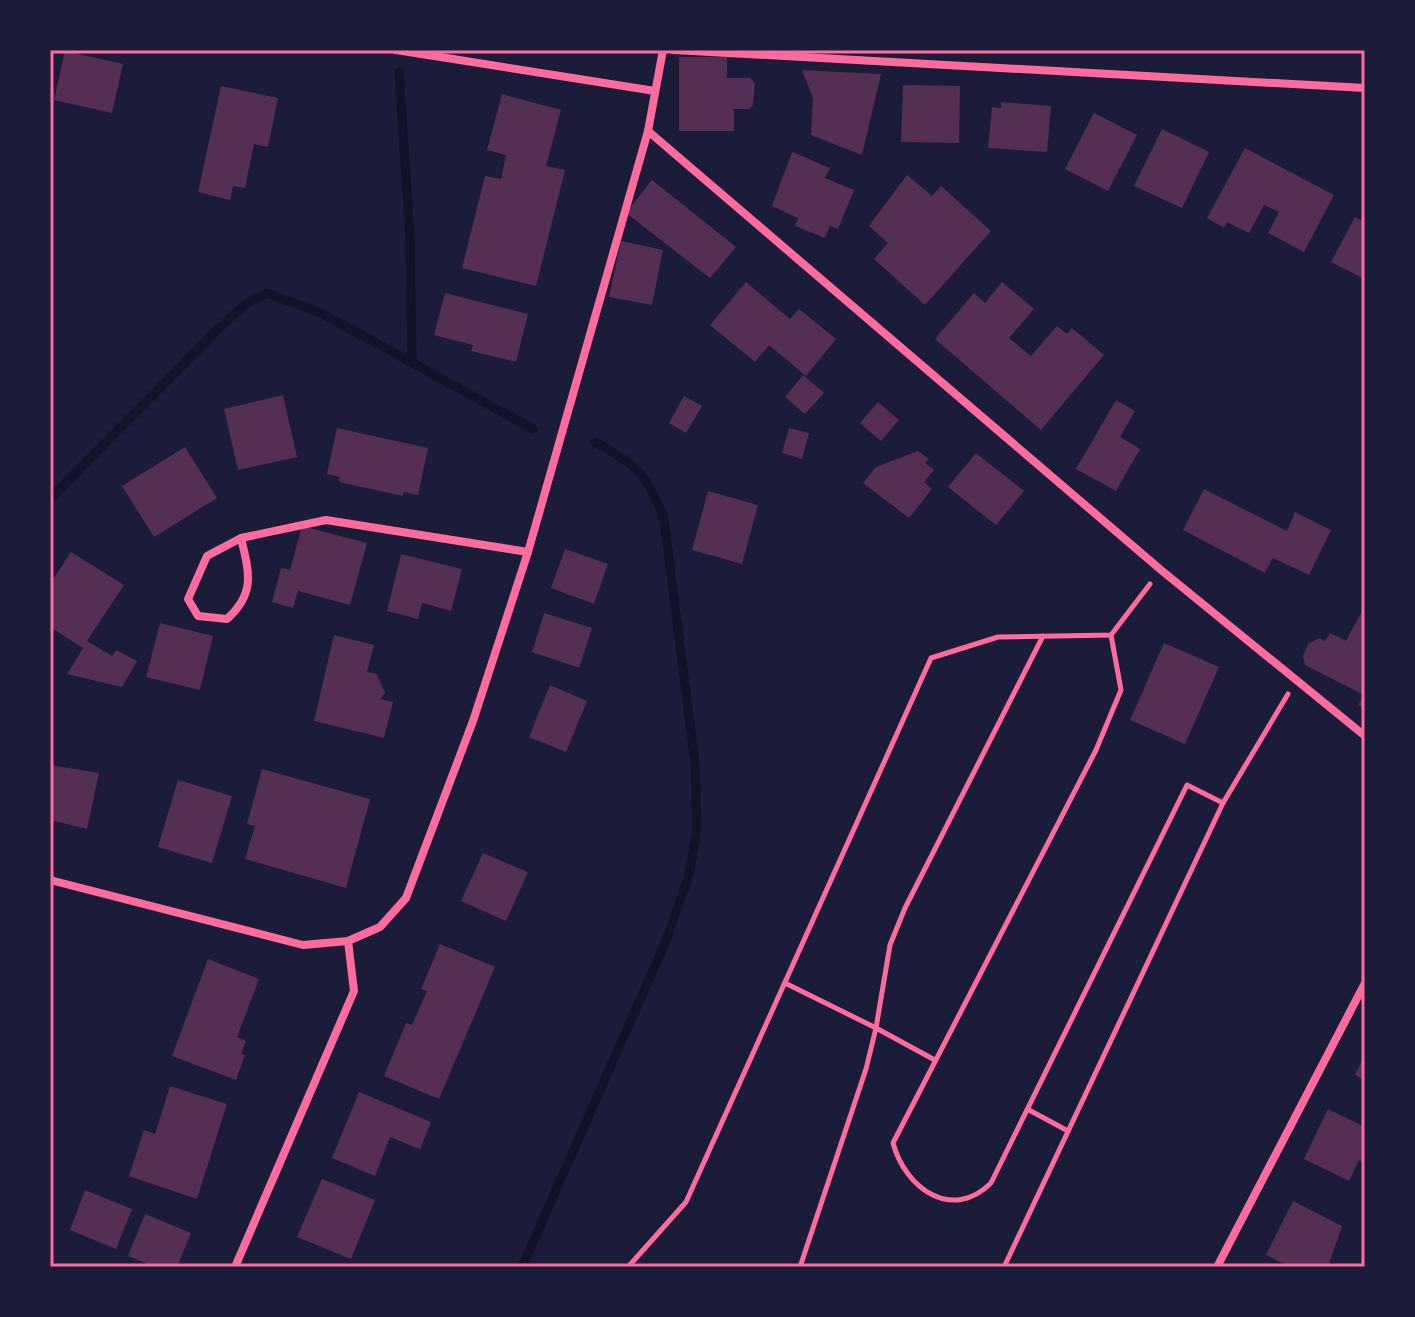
<svg xmlns="http://www.w3.org/2000/svg" width="1415" height="1317" viewBox="0 0 1415 1317" font-family="'Exo 2',sans-serif">
  <rect width="100%" height="100%" fill="#1b1b3a"/>
  <g fill="none" stroke-linecap="round" stroke-linejoin="round">
    <!-- stream -->
    <g stroke="#12122b" stroke-width="9">
      <path d="M 399,72 L 410,237 L 412,363"/>
      <path d="M 50,499 L 217,330 L 245,304 L 267,293 L 323,314 L 533,429"/>
      <path d="M 522,1267 L 666,941 L 689,875 L 697,828 L 695,763 L 664,519 C 648,474 636,465 595,442"/>
    </g>
  </g>
  <!-- building -->
  <g fill="#542f53">
    <path d="M 65,51 L 123,64 L 112,113 L 54,100 Z"/>
    <path d="M 679,57 L 727,57 L 727,78 L 750,78 L 755,83 L 753,105 L 749,109 L 734,109 L 734,131 L 679,131 Z"/>
    <path d="M 802,70 L 881,74 L 862,155 L 811,135 L 813,98 Z"/>
    <path d="M 903,85 L 960,86 L 959,143 L 901,142 Z"/>
    <path d="M 221,86 L 278,98 L 268,147 L 254,144 L 245,188 L 233,186 L 230,200 L 198,192 Z"/>
    <path d="M 502,94 L 561,110 L 546,166 L 565,170 L 536,286 L 462,268 L 485,176 L 501,179 L 506,155 L 487,150 Z"/>
    <path d="M 1001,102 L 1051,106 L 1047,152 L 988,148 L 992,107 L 1001,108 Z"/>
    <path d="M 1094,113 L 1137,135 L 1108,191 L 1065,169 Z"/>
    <path d="M 1162,129 L 1209,152 L 1182,208 L 1134,186 Z"/>
    <path d="M 1245,148 L 1334,195 L 1304,252 L 1268,233 L 1279,212 L 1264,205 L 1249,233 L 1227,222 L 1224,228 L 1207,218 Z"/>
    <path d="M 792,152 L 830,168 L 825,178 L 854,190 L 838,229 L 830,226 L 825,238 L 795,226 L 798,218 L 772,206 Z"/>
    <path d="M 907,175 L 932,196 L 941,186 L 991,231 L 925,305 L 874,259 L 888,243 L 869,226 Z"/>
    <path d="M 652,180 L 736,247 L 710,278 L 626,213 Z"/>
    <path d="M 1355,217 L 1365,222 L 1365,279 L 1331,262 Z"/>
    <path d="M 621,241 L 663,250 L 652,305 L 609,297 Z"/>
    <path d="M 746,282 L 790,319 L 799,309 L 836,339 L 806,376 L 769,345 L 755,362 L 710,325 Z"/>
    <path d="M 1002,282 L 1034,309 L 1009,338 L 1031,356 L 1057,326 L 1067,334 L 1072,328 L 1104,355 L 1041,430 L 935,339 L 974,293 L 985,303 Z"/>
    <path d="M 445,293 L 528,314 L 516,362 L 471,351 L 473,345 L 434,335 Z"/>
    <path d="M 803,375 L 824,393 L 805,414 L 785,397 Z"/>
    <path d="M 283,395 L 297,457 L 238,470 L 224,409 Z"/>
    <path d="M 684,396 L 702,406 L 686,433 L 669,423 Z"/>
    <path d="M 1116,400 L 1135,411 L 1120,437 L 1140,449 L 1116,491 L 1076,469 Z"/>
    <path d="M 878,402 L 899,420 L 881,441 L 860,423 Z"/>
    <path d="M 337,428 L 428,448 L 418,495 L 404,492 L 403,496 L 339,482 L 340,477 L 327,474 Z"/>
    <path d="M 789,428 L 809,433 L 802,459 L 782,453 Z"/>
    <path d="M 185,447 L 217,498 L 154,537 L 122,486 Z"/>
    <path d="M 918,451 L 929,459 L 925,463 L 934,470 L 924,482 L 932,489 L 909,518 L 863,483 L 876,467 Z"/>
    <path d="M 976,453 L 1024,491 L 996,525 L 948,487 Z"/>
    <path d="M 1204,489 L 1287,531 L 1295,512 L 1331,530 L 1309,575 L 1273,558 L 1265,573 L 1183,530 Z"/>
    <path d="M 708,491 L 758,505 L 742,564 L 692,550 Z"/>
    <path d="M 302,526 L 367,543 L 350,605 L 298,591 L 293,608 L 272,602 L 281,568 L 290,570 Z"/>
    <path d="M 565,549 L 608,564 L 594,604 L 551,588 Z"/>
    <path d="M 71,552 L 124,585 L 87,641 L 112,656 L 116,650 L 137,661 L 122,687 L 67,674 L 83,648 L 50,627 L 50,584 Z"/>
    <path d="M 401,554 L 462,569 L 451,611 L 422,603 L 418,619 L 387,611 Z"/>
    <path d="M 1365,606 L 1365,708 L 1358,705 L 1364,695 L 1305,665 L 1303,656 L 1308,644 L 1319,638 L 1325,641 L 1330,633 L 1346,641 Z"/>
    <path d="M 544,613 L 592,628 L 579,668 L 532,652 Z"/>
    <path d="M 160,623 L 213,636 L 200,690 L 146,677 Z"/>
    <path d="M 334,635 L 374,645 L 367,672 L 377,674 L 385,693 L 380,699 L 393,702 L 384,738 L 314,721 Z"/>
    <path d="M 1164,643 L 1219,667 L 1185,744 L 1130,720 Z"/>
    <path d="M 550,685 L 587,701 L 566,752 L 529,737 Z"/>
    <path d="M 50,765 L 99,773 L 87,829 L 50,820 Z"/>
    <path d="M 262,769 L 370,799 L 346,888 L 245,859 L 255,826 L 247,824 Z"/>
    <path d="M 178,780 L 232,796 L 212,863 L 158,847 Z"/>
    <path d="M 483,853 L 528,872 L 506,921 L 461,901 Z"/>
    <path d="M 440,944 L 495,967 L 439,1099 L 384,1076 L 406,1023 L 412,1025 L 427,991 L 421,989 Z"/>
    <path d="M 208,959 L 259,979 L 237,1037 L 246,1041 L 241,1054 L 245,1055 L 236,1080 L 172,1056 Z"/>
    <path d="M 1365,1054 L 1365,1080 L 1355,1075 Z"/>
    <path d="M 170,1086 L 227,1104 L 197,1199 L 129,1176 L 144,1130 L 155,1134 Z"/>
    <path d="M 359,1092 L 431,1122 L 420,1149 L 390,1137 L 375,1176 L 332,1158 Z"/>
    <path d="M 1328,1109 L 1365,1127 L 1365,1164 L 1359,1160 L 1349,1181 L 1304,1159 Z"/>
    <path d="M 322,1179 L 375,1200 L 351,1259 L 297,1237 Z"/>
    <path d="M 85,1190 L 132,1209 L 116,1249 L 70,1230 Z"/>
    <path d="M 1293,1201 L 1342,1226 L 1328,1267 L 1290,1267 L 1266,1255 Z"/>
    <path d="M 145,1214 L 191,1233 L 177,1267 L 155,1267 L 128,1256 Z"/>
  </g>
  <g fill="none" stroke-linecap="round" stroke-linejoin="round">
    <!-- path -->
    <g stroke="#ff6b9d" stroke-width="5">
      <path d="M 1111,635 L 1121,690 L 1096,750 L 893,1143 C 905,1188 952,1222 991,1183 L 1187,785 L 1223,803 L 1288,694"/>
      <path d="M 785,983 L 876,1028 L 866,1069 L 800,1267"/>
      <path d="M 933,1059 L 876,1028 L 890,945 L 905,908 L 1043,636"/>
      <path d="M 1029,1110 L 1068,1131"/>
      <path d="M 628,1267 L 686,1202 L 931,658 L 998,637 L 1111,635 L 1150,584"/>
      <path d="M 1004,1267 L 1223,803"/>
    </g>
    <!-- minor -->
    <g stroke="#ff6b9d" stroke-width="8">
      <path d="M 396,50 L 655,91"/>
      <path d="M 674,50 L 1365,88"/>
      <path d="M 648,131 L 1161,570 L 1365,736"/>
      <path d="M 241,538 C 249,572 256,593 227,619 L 198,616 L 188,599 L 207,556 L 241,538 L 326,520 L 528,552"/>
      <path d="M 50,880 L 303,945 L 348,941 L 380,927 L 406,898 L 473,721 L 528,552 L 648,131 L 663,50"/>
      <path d="M 235,1267 L 354,991 L 348,941"/>
      <path d="M 1217,1267 L 1365,983"/>
    </g>
  </g>
  <!-- border -->
  <rect width="1415" height="1317" fill="none" stroke="#1b1b3a" stroke-width="104"/>
  <rect x="52" y="52" width="1311" height="1213" fill="none" stroke="#ff6b9d" stroke-width="3"/>
</svg>
